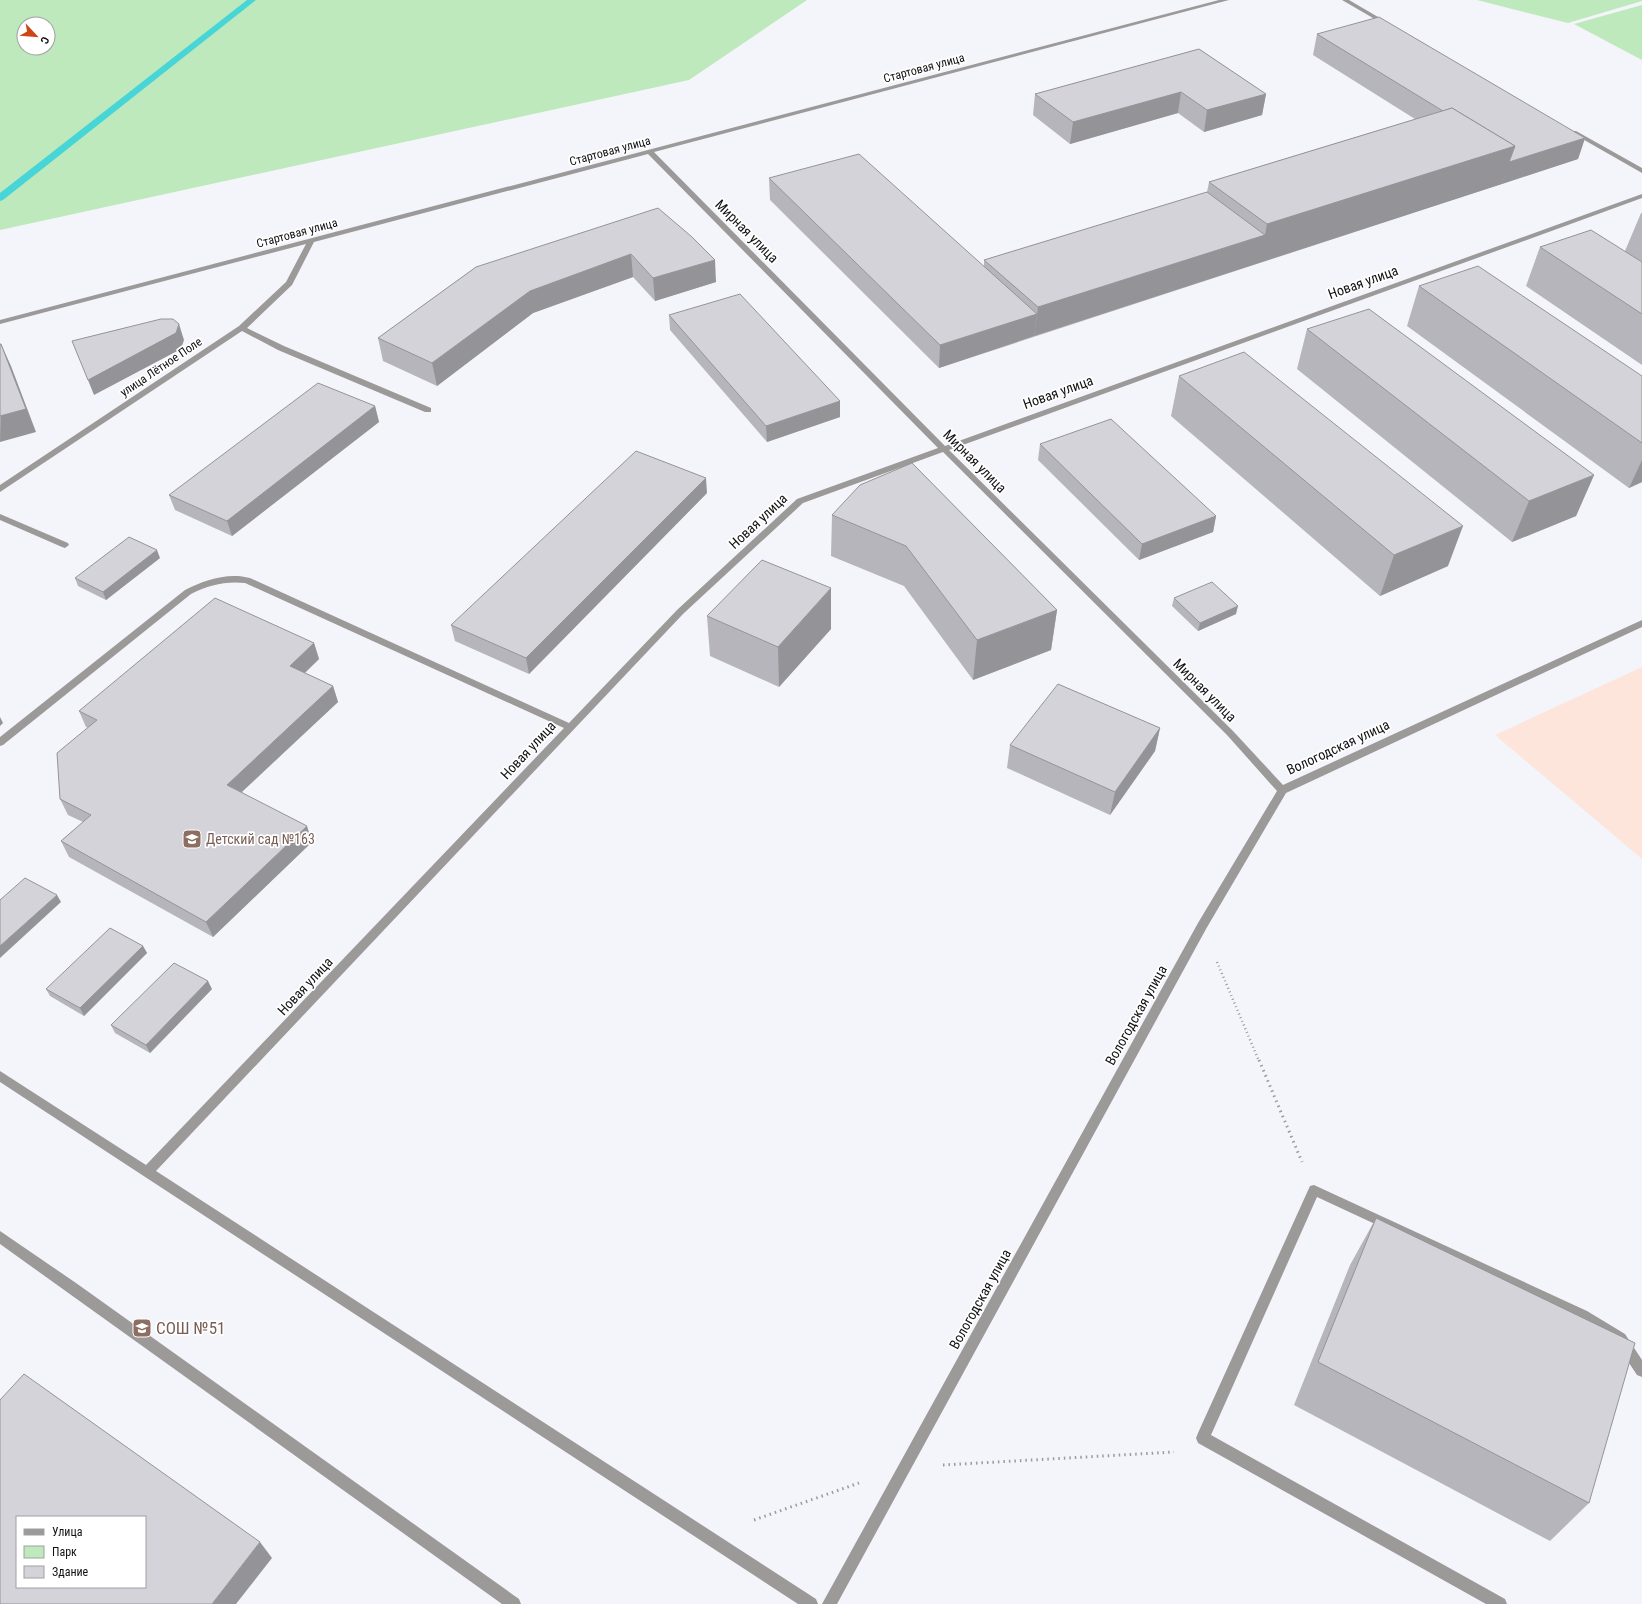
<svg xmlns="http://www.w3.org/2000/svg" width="1642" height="1604" viewBox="0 0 1642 1604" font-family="'Roboto Condensed',sans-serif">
  <rect width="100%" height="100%" fill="#f4f4fb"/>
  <!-- medical -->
  <path fill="#fee5dc" d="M 1642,667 L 1642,859 L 1495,735 Z"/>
  <!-- green -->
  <g fill="#bee9bc" fill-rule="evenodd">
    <path d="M 0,0 L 807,0 L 689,80 L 0,230 ZM 24,24 L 48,24 L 48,48 L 24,48 Z"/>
    <path d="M 1477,0 L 1642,0 L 1642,1 L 1568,23 Z"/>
    <path d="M 1642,5 L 1642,60 L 1574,24 Z"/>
  </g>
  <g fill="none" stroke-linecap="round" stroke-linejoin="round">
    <!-- stream -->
    <path fill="#48d5d8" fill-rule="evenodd" d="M 247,0 L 256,0 L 3,200 L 0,201 L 0,193 Z"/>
    <!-- path-far1 -->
    <path stroke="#9a9a9f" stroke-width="2.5" stroke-dasharray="1 3" stroke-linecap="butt" d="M 1217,962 L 1259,1061"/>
    <!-- path -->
    <g stroke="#9a9a9f" stroke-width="3" stroke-dasharray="1.5 4" stroke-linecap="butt">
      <path d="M 1259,1060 L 1302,1162"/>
      <path d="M 943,1465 L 1174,1452"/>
      <path d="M 754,1520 L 859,1483"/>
    </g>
    <!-- minor -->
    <g fill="#9c9999" fill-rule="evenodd">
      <path d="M 1219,0 L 1229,0 L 654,152 L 945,446 L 1642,194 L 1642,198 L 949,450 L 1233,731 L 1283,785 L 1642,620 L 1642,627 L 1286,793 L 1206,929 L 837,1604 L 822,1604 L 1198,923 L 1277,791 L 1227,735 L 943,452 L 803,503 L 683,614 L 156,1171 L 816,1599 L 818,1604 L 798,1604 L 0,1082 L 0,1071 L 146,1165 L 564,728 L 245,583 C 225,581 209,585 191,594 L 3,745 L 0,746 L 0,737 L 185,590 C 204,580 228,572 250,578 L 569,723 L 677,610 L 797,499 L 938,448 L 648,154 L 314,242 L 292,285 L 247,328 L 284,346 L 431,408 L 431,412 L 425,412 L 278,350 L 242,331 L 0,492 L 0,485 L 239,326 L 286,282 L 306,244 L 0,324 L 0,320 Z"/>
      <path d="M 1342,0 L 1349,0 L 1390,24 L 1385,25 Z"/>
      <path d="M 1572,131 L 1576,131 L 1642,168 L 1642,173 L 1572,133 Z"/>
      <path d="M 0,514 L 68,543 L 69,545 L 65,548 L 62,547 L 0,520 Z"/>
      <path d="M 1314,1185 L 1587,1311 L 1625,1334 L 1642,1360 L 1642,1377 L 1637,1375 L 1615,1342 L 1579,1319 L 1317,1197 L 1211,1435 L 1505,1599 L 1507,1604 L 1486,1604 L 1198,1443 L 1196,1438 L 1198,1433 L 1310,1186 Z"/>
      <path d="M 0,1231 L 76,1283 L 519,1599 L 521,1604 L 502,1604 L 0,1244 Z"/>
    </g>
  </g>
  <!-- wall -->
  <g fill="#b6b5bb">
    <path d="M 1317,34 L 1585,138 L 1578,159 L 939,368 L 770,200 L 769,178 L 984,266 L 984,260 L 1207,192 L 1209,182 L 1415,119 L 1313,55 Z"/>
    <path d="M 1199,49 L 1266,94 L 1262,115 L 1204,132 L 1178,113 L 1070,144 L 1033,115 L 1035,94 Z"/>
    <path d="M 1641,213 L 1642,213 L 1642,365 L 1526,286 L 1540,247 L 1625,251 Z"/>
    <path d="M 692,237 L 716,282 L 655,301 L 633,277 L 533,313 L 437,386 L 383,361 L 378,338 L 476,267 Z"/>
    <path d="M 1419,286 L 1642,376 L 1642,482 L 1629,488 L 1407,326 Z"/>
    <path d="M 669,315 L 840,417 L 767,442 L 670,330 Z"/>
    <path d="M 1307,329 L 1594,475 L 1576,516 L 1512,542 L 1297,369 Z"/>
    <path d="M 1179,376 L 1448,566 L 1380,596 L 1171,416 Z"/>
    <path d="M 375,406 L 379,422 L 232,536 L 175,510 L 169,495 Z"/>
    <path d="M 1040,444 L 1216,516 L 1213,532 L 1139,560 L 1038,460 Z"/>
    <path d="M 912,463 L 1057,610 L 1051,650 L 973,680 L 904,586 L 831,556 L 832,515 Z"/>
    <path d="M 707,493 L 529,674 L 455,641 L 451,625 Z"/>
    <path d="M 160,558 L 106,600 L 78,586 L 75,578 Z"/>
    <path d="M 1174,598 L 1236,614 L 1198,631 L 1172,606 Z"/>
    <path d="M 707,616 L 831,629 L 779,687 L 710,656 Z"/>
    <path d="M 314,643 L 319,659 L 305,673 L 333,686 L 338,702 L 242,792 L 312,842 L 213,937 L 69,857 L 61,841 L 83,822 L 68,815 L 60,799 L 88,728 L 86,727 L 79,711 Z"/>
    <path d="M 1160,728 L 1155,751 L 1110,815 L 1007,768 L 1010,745 Z"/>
    <path d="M 143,946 L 147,953 L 84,1016 L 50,996 L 46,989 Z"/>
    <path d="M 212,989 L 150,1053 L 115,1033 L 111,1025 Z"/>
    <path d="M 1376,1218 L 1589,1503 L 1550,1541 L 1294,1405 L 1350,1265 Z"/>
  </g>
  <!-- shaded-wall -->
  <g fill="#949498">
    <path d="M 1181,92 L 1178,113 L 1070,144 L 1073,122 Z"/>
    <path d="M 1266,94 L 1262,115 L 1204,132 L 1207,110 Z"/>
    <path d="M 1585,138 L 1578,159 L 1502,184 L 1509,162 Z"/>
    <path d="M 1515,146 L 1502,184 L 1034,336 L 1038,307 L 1265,235 L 1267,224 Z"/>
    <path d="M 631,254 L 633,277 L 533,313 L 437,386 L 432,363 L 530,291 Z"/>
    <path d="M 715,260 L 716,282 L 655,301 L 653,278 Z"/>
    <path d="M 1037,314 L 1034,336 L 939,368 L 940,345 Z"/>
    <path d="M 179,324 L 184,340 L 181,349 L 94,395 L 88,380 Z"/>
    <path d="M 1,344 L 11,366 L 36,432 L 0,442 Z"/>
    <path d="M 840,401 L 840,417 L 767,442 L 766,426 Z"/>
    <path d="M 375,406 L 379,422 L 232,536 L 227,521 Z"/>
    <path d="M 1642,460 L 1642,482 L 1629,488 Z"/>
    <path d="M 1594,475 L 1576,516 L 1512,542 L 1529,501 Z"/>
    <path d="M 706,478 L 707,493 L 529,674 L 526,658 Z"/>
    <path d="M 1216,516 L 1213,532 L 1139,560 L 1142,544 Z"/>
    <path d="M 1463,526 L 1448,566 L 1380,596 L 1394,555 Z"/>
    <path d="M 157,550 L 160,558 L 106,600 L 103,592 Z"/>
    <path d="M 831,588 L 831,629 L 779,687 L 778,647 Z"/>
    <path d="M 1238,606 L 1236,614 L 1198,631 L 1200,623 Z"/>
    <path d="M 1057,610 L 1051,650 L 973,680 L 977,640 Z"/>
    <path d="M 314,643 L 319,659 L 295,682 L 290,666 Z"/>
    <path d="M 333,686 L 338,702 L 233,800 L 227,785 Z"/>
    <path d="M 0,717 L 3,723 L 0,726 Z"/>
    <path d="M 1160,728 L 1155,751 L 1110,815 L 1115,792 Z"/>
    <path d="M 307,826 L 312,842 L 213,937 L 206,922 Z"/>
    <path d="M 57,895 L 61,902 L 0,958 L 0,946 Z"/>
    <path d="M 143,946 L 147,953 L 84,1016 L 80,1008 Z"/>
    <path d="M 208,981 L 212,989 L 150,1053 L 146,1045 Z"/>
    <path d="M 260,1542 L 272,1558 L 236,1604 L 212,1604 Z"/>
  </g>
  <!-- building -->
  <g fill="#d4d3d9" stroke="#949498" fill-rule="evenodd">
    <path d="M 1379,17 L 1585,138 L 1509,162 L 1515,146 L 1452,108 L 1443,111 L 1317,34 Z"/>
    <path d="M 1199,49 L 1266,94 L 1207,110 L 1181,92 L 1073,122 L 1035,94 Z"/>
    <path d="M 1452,108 L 1515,146 L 1267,224 L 1209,182 Z"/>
    <path d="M 859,154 L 1037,314 L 940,345 L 769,178 Z"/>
    <path d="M 1207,192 L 1265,235 L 1038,307 L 984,260 Z"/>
    <path d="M 658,208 L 692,237 L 715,260 L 653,278 L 631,254 L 530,291 L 432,363 L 378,338 L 476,267 Z"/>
    <path d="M 1591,230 L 1642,262 L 1642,314 L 1540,247 Z"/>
    <path d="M 1478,266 L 1642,376 L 1642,443 L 1419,286 Z"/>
    <path d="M 740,294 L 840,401 L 766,426 L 669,315 Z"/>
    <path d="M 1369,309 L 1594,475 L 1529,501 L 1307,329 Z"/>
    <path d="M 161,319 L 173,319 L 179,324 L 176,333 L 88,380 L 72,341 Z"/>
    <path d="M 0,344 L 1,344 L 26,409 L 0,416 Z"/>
    <path d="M 1244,352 L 1463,526 L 1394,555 L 1179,376 Z"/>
    <path d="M 318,383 L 375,406 L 227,521 L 169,495 Z"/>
    <path d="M 1111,419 L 1216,516 L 1142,544 L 1040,444 Z"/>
    <path d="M 636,451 L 706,478 L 526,658 L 451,625 Z"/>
    <path d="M 912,463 L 1057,610 L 977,640 L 906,546 L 832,515 L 860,485 Z"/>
    <path d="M 129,537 L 157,550 L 103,592 L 75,578 Z"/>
    <path d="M 762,560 L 831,588 L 778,647 L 707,616 Z"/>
    <path d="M 1212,582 L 1238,606 L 1200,623 L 1174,598 Z"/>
    <path d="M 215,598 L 314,643 L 290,666 L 333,686 L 227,785 L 307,826 L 206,922 L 61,841 L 91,815 L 60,799 L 57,753 L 97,720 L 79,711 Z"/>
    <path d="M 1058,684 L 1160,728 L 1115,792 L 1010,745 Z"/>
    <path d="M 25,878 L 57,895 L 0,946 L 0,900 Z"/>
    <path d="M 110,928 L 143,946 L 80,1008 L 46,989 Z"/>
    <path d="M 174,963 L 208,981 L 146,1045 L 111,1025 Z"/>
    <path d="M 1376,1218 L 1635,1343 L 1589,1503 L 1318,1362 Z"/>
    <path d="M 24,1374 L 260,1542 L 212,1604 L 0,1604 L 0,1400 ZM 17,1517 L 145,1517 L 145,1587 L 17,1587 Z"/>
  </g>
  <!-- icons -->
  <defs>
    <symbol id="school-square" viewBox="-11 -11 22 22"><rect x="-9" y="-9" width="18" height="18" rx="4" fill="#8d6e63" stroke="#fff"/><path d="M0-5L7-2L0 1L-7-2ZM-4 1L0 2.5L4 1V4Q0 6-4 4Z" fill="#fff"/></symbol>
  </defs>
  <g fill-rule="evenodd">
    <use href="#school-square" x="181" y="828" width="22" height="22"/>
    <use href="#school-square" x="131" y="1317" width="22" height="22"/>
  </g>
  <g text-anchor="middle" stroke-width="3.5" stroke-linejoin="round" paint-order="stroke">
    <!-- far-street labels -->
    <g font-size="12" fill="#111113" stroke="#fff">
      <text transform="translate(924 68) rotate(-15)" y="4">Стартовая улица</text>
      <text transform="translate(610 151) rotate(-15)" y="4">Стартовая улица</text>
      <text transform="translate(297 233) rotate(-15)" y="4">Стартовая улица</text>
      <text transform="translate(161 367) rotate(-34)" y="4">улица Лётное Поле</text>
    </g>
    <!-- street labels -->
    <g font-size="14" fill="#111113" stroke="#fff">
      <text transform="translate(747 231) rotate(45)" y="5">Мирная улица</text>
      <text transform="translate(1363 282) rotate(-20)" y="5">Новая улица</text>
      <text transform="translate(1058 392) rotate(-20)" y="5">Новая улица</text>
      <text transform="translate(975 461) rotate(45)" y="5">Мирная улица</text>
      <text transform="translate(758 521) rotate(-43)" y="5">Новая улица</text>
      <text transform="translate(1205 690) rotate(45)" y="5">Мирная улица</text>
      <text transform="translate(1338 747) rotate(-25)" y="5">Вологодская улица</text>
      <text transform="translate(528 750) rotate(-47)" y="5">Новая улица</text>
      <text transform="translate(305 986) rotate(-47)" y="5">Новая улица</text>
      <text transform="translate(1136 1015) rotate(-61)" y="5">Вологодская улица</text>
      <text transform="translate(980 1299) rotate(-61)" y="5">Вологодская улица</text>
    </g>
    <!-- education labels -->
    <g font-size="14" fill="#785e54" stroke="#fff" text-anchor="start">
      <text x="206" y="844">Детский сад №163</text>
    </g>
    <!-- near-education labels -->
    <g font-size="17" fill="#785e54" stroke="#fff" text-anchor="start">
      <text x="156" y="1334">СОШ №51</text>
    </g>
  </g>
  <!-- legend -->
  <rect x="16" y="1516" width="130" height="72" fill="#ffffff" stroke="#a0a0a1"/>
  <rect x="24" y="1529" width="20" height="6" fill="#9c9999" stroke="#a0a0a1"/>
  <text x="52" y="1536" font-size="12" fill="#111113">Улица</text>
  <rect x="24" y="1546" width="20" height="12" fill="#bee9bc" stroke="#a0a0a1"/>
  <text x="52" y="1556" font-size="12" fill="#111113">Парк</text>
  <rect x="24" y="1566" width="20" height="12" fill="#d4d3d9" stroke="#a0a0a1"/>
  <text x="52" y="1576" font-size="12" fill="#111113">Здание</text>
  <!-- north arrow -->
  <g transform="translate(36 36) rotate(116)"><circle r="19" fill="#ffffff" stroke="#a0a0a1"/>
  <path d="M0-3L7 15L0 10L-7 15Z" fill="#ce4616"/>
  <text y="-6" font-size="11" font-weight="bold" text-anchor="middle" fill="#111113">С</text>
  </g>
</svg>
